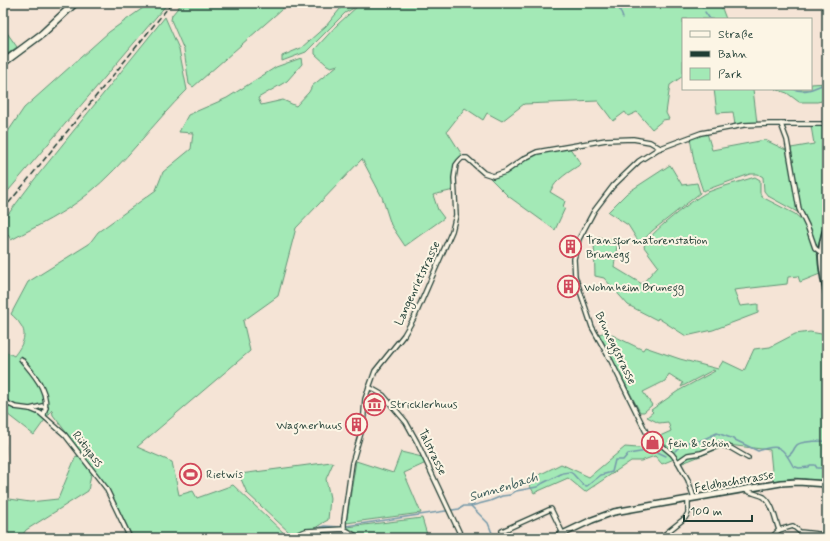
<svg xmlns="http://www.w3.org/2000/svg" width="830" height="541" viewBox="0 0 830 541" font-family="Mynerve,sans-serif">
  <rect width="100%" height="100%" fill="#f5e4d6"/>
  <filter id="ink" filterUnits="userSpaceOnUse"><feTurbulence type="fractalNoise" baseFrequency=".025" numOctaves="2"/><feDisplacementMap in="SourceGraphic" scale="8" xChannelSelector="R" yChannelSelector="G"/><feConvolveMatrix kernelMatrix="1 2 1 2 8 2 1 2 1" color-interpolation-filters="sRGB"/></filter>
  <g filter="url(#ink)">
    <!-- green -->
    <g fill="#a3e9b6" stroke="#619375">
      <path d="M 150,3 L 168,3 L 3,197 L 3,165 L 7,160 L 3,156 L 3,139 L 24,108 L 109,32 Z"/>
      <path d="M 182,3 L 289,3 L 193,87 L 189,84 L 184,50 L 171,20 L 172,15 Z"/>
      <path d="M 345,3 L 720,3 L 726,19 L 683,19 L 683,76 L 670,85 L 666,113 L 669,119 L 663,120 L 652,129 L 637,112 L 628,116 L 625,112 L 613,121 L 598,101 L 524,104 L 502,121 L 487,113 L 483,120 L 465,108 L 447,131 L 464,158 L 458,162 L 454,190 L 433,195 L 438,210 L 444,218 L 405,246 L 391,225 L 382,197 L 362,159 L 296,228 L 278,296 L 243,321 L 250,351 L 137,447 L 172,462 L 179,495 L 193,491 L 197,498 L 233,485 L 287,536 L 286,538 L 61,538 L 131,534 L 108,487 L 100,477 L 91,474 L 88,491 L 26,530 L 20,538 L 3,538 L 3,498 L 30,502 L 58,499 L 76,456 L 87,460 L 53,415 L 52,410 L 34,435 L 3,411 L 3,350 L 14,356 C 21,347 29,335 20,324 C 18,320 14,317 11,314 L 28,282 L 89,244 L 98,232 L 156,190 L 163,172 L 191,149 L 193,133 L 179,132 L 188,115 L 227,98 L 276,67 L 301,58 L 302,64 L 287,81 L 258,98 L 261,105 L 283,100 L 296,106 L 309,92 L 312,86 L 338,65 L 331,67 L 327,65 L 315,54 L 315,49 L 337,25 L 359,5 L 345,13 L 306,52 L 282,61 L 282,56 L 301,48 L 326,26 Z"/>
      <path d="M 165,17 L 179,49 L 187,90 C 153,123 125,164 88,194 C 65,213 37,226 11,240 L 6,231 L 3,233 L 3,221 L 34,180 Z"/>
      <path d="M 3,27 L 17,47 L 3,57 Z"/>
      <path d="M 827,83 L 827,100 L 817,102 L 799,102 L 787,93 L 775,89 L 811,89 L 811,84 Z"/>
      <path d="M 714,89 L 753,89 L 757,123 L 735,125 L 733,112 L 717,113 Z"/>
      <path d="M 811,126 L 827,126 L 827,223 L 822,233 L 819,247 L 816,246 L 810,226 L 800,205 L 791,148 L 814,144 Z"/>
      <path d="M 707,133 L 712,150 L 765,140 L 788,151 L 797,207 L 799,213 L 768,196 L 764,191 L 763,177 L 758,174 L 750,174 L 703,191 L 695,167 L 690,138 Z"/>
      <path d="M 569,147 L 581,164 C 569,172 556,179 550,192 L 565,201 L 563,207 L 565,208 L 555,230 L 508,196 L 487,175 L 498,175 L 533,154 Z"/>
      <path d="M 670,165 L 682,185 L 697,183 L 700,193 L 652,231 L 640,244 L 628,225 L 608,212 L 627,193 Z"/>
      <path d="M 755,177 L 760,180 L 760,193 L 762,197 L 795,214 L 804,222 L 818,257 L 820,274 L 800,282 L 798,276 L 788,277 L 787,284 L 734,290 L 740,306 L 758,304 L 758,313 L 713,330 L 686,336 L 658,318 L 657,320 L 628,305 L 604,278 L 595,276 L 594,238 L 618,239 L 614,267 L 642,284 L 658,266 L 644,247 C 645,236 697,196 708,192 C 723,186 739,182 755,177 Z"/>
      <path d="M 606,332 L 643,350 L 645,347 L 680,359 L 718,369 L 723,361 L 744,371 L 754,349 L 770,347 L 795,334 L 810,332 L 827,335 L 827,481 L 794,478 L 773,481 L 770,450 L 728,445 L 680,464 L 659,443 L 660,436 L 671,431 L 668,422 L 659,423 L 647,417 L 653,412 L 651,410 L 678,391 L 715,371 L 713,370 L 681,387 L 683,383 L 669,374 L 665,381 L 643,392 L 652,405 L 644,412 L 640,412 L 599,334 Z"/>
      <path d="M 3,428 L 5,447 L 3,488 Z"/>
      <path d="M 658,445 L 674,459 L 662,464 L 655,456 L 641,461 L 631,461 L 585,492 L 568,478 L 534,493 L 527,481 L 561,464 L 589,477 L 625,447 L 650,449 Z"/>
      <path d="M 401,452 L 422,457 L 426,463 L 404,473 L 421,513 L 346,523 L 356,461 L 393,473 Z"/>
      <path d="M 331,462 L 333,463 L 326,479 L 330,498 L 328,520 C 323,522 318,527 313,529 C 311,529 291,533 290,533 L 247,493 L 241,479 L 240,474 Z"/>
      <path d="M 422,518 L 428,538 L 362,538 L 347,527 Z"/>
      <path d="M 311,532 L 316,535 L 316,538 L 290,538 Z"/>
    </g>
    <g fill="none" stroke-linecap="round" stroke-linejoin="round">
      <!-- stream -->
      <g stroke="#7499a9" stroke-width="1.5">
        <path d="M 617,3 L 623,18"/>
        <path d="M 701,3 L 703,8"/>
        <path d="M 705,12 L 710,19"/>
        <path d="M 793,89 C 807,94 815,87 827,83"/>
        <path d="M 675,451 L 682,444 L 688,442 L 695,442 L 702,440 L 717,433 L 731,438 L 758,451 C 779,443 783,447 793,466 L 799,468 L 809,467 L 810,465 L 815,465 L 817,468 L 821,468 L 827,463"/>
        <path d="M 788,456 C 795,451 792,451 796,446 C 799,441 819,441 825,441 L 827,436"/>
        <path d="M 471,506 L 488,523 L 494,538"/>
        <path d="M 346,526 L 459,509 L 464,506 L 471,506 L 490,501 L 502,496 L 510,495 L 516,491 L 537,487 L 543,483 L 563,473 L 570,472 L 573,474 L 583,485 L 587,486 L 601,475 L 612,472 L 615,460 L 623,460 L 628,454 L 653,450 L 666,456"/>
        <path d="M 316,529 L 324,526 L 341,527"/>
        <path d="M 312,538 L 315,532"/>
      </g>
      <defs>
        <g id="minor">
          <path d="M 781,124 L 787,140 L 799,209 L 808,228 L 815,248 L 820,252"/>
          <path d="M 21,359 C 35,376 51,392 44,415"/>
          <path d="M 369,387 L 383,395 L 406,422 L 417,442 L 462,538"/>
          <path d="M 3,401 L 15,407 L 30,409 L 40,413 L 65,435 L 106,488 L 130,538"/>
          <path d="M 30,409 L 42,406 L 46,408"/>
          <path d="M 678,462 L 688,455 L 701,453 L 720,445 L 729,447 L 748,458"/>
          <path d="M 745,490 C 751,493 758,494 764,497 C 773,504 775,519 779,530 L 793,526 L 800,532 L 827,535"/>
          <path d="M 694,498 L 688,480 L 678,462 L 672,454 L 646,432 L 611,361 L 592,327 L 575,276 L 574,259 L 579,239 L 594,211 L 613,186 L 639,161 L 658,149 L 701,133 L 744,125 L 770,124 L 827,124"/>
          <path d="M 344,529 L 344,520 L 352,463 L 363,426 L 365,399 L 375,371 L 404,335 L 415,316 L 452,231 L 456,215 L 454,178 L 456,165 L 459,161 L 462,158 L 467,158 L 484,173 L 493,176 L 505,172 L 525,158 L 537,152 L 606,140 L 633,139 L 650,142 L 660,148"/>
          <path d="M 502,531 L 551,509 L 565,538"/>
          <path d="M 288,538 L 306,531 L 344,529 L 360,538"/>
          <path d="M 660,538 L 685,518 L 688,513 L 688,499"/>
          <path d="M 771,538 L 779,530"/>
        </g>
        <path id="tertiary" d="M 827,227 C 817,252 822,270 827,295"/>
        <path id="secondary" d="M 554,538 L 592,520 L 614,512 L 781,483 L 798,482 L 827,484"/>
        <path id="primary" d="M 3,63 L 42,34 L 75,3"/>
      </defs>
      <!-- minor casing -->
      <use href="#minor" stroke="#1f3d34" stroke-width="6"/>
      <!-- tertiary casing -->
      <use href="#tertiary" stroke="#1f3d34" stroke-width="8"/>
      <!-- secondary casing -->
      <use href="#secondary" stroke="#1f3d34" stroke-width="8"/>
      <!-- primary casing -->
      <use href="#primary" stroke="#1f3d34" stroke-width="9"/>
      <!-- minor -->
      <use href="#minor" stroke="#fcf5e5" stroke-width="3.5"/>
      <!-- tertiary -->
      <use href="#tertiary" stroke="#fcf5e5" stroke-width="4.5"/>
      <!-- secondary -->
      <use href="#secondary" stroke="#fcf5e5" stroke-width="5"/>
      <!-- primary -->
      <use href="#primary" stroke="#fcf5e5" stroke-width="6"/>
      <!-- rail -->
      <path stroke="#1f3d34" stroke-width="1.5" stroke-dasharray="6 3" stroke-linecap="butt" d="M 3,210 L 172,3"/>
    </g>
  </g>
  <!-- icons -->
  <defs>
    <symbol id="building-ring" viewBox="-11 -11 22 22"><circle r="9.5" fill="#fcf5e5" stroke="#d1495b" stroke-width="1.5"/><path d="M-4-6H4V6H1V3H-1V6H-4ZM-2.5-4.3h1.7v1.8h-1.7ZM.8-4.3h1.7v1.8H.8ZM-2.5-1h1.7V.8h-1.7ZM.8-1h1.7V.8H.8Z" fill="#d1495b"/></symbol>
    <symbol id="museum-ring" viewBox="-11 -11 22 22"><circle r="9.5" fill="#fcf5e5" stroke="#d1495b" stroke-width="1.5"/><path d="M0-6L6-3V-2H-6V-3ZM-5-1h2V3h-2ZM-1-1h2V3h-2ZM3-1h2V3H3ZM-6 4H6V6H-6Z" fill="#d1495b"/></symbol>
    <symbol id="shop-ring" viewBox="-11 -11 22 22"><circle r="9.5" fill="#fcf5e5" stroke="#d1495b" stroke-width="1.5"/><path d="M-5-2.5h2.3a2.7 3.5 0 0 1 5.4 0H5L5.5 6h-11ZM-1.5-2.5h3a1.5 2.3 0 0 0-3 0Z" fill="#d1495b"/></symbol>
    <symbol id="stadium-ring" viewBox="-11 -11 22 22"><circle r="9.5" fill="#fcf5e5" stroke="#d1495b" stroke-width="1.5"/><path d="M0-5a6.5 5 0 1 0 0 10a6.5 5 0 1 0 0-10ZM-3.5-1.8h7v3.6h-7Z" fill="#d1495b"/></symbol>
  </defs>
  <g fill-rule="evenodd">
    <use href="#building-ring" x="558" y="234" width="25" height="25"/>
    <use href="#building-ring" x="556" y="274" width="25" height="25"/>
    <use href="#museum-ring" x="362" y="392" width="25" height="25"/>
    <use href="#building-ring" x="344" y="412" width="25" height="25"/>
    <use href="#shop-ring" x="640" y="430" width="25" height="25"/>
    <use href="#stadium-ring" x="178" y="462" width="25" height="25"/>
  </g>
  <g text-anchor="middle" stroke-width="4" stroke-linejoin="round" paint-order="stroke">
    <!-- poi labels -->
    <g font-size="12" fill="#1f3d34" stroke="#fcf5e5" text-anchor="start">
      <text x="586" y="244">Transformatorenstation<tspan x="586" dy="14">Brunegg</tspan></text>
      <text x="584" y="291">Wohnheim Brunegg</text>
      <text x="390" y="408">Stricklerhuus</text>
      <text x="342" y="429" text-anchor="end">Wagnerhuus</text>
      <text x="668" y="447">fein &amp; schön</text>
      <text x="206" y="478">Rietwis</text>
    </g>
    <!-- street labels -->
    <g font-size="12" fill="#1f3d34" stroke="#fcf5e5">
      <text transform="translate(417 283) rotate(-65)" y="4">Langenrietstrasse</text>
      <text transform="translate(616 348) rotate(64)" y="4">Bruneggstrasse</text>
      <text transform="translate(88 449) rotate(52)" y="4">Rütigass</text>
      <text transform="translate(433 452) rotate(64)" y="4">Talstrasse</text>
      <text transform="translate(734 481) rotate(-10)" y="4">Feldbachstrasse</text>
    </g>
    <!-- water labels -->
    <g font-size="13" font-style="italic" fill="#3b5c5b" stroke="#fcf5e5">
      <text transform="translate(503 486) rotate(-17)" y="5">Sunnenbach</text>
    </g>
  </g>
  <!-- margin -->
  <rect width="830" height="541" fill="none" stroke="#fcf5e5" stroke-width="16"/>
  <rect x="8" y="8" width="814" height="525" fill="none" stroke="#1f3d34" stroke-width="1.5" filter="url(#ink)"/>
  <!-- legend -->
  <rect x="682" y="18" width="130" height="72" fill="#fcf5e5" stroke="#a4ab9e"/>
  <rect x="690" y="31" width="20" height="6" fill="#fcf5e5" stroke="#a4ab9e"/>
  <text x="718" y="38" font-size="12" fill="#1f3d34">Straße</text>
  <rect x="690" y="51" width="20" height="6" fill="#1f3d34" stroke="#a4ab9e"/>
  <text x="718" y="58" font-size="12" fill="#1f3d34">Bahn</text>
  <rect x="690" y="68" width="20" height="12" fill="#a3e9b6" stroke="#a4ab9e"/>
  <text x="718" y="78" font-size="12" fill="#1f3d34">Park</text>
  <!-- scale -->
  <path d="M684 515v6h68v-6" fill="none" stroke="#1f3d34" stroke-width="2"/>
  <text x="690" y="515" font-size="12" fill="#1f3d34" stroke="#fcf5e5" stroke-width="3" paint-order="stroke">100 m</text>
</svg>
